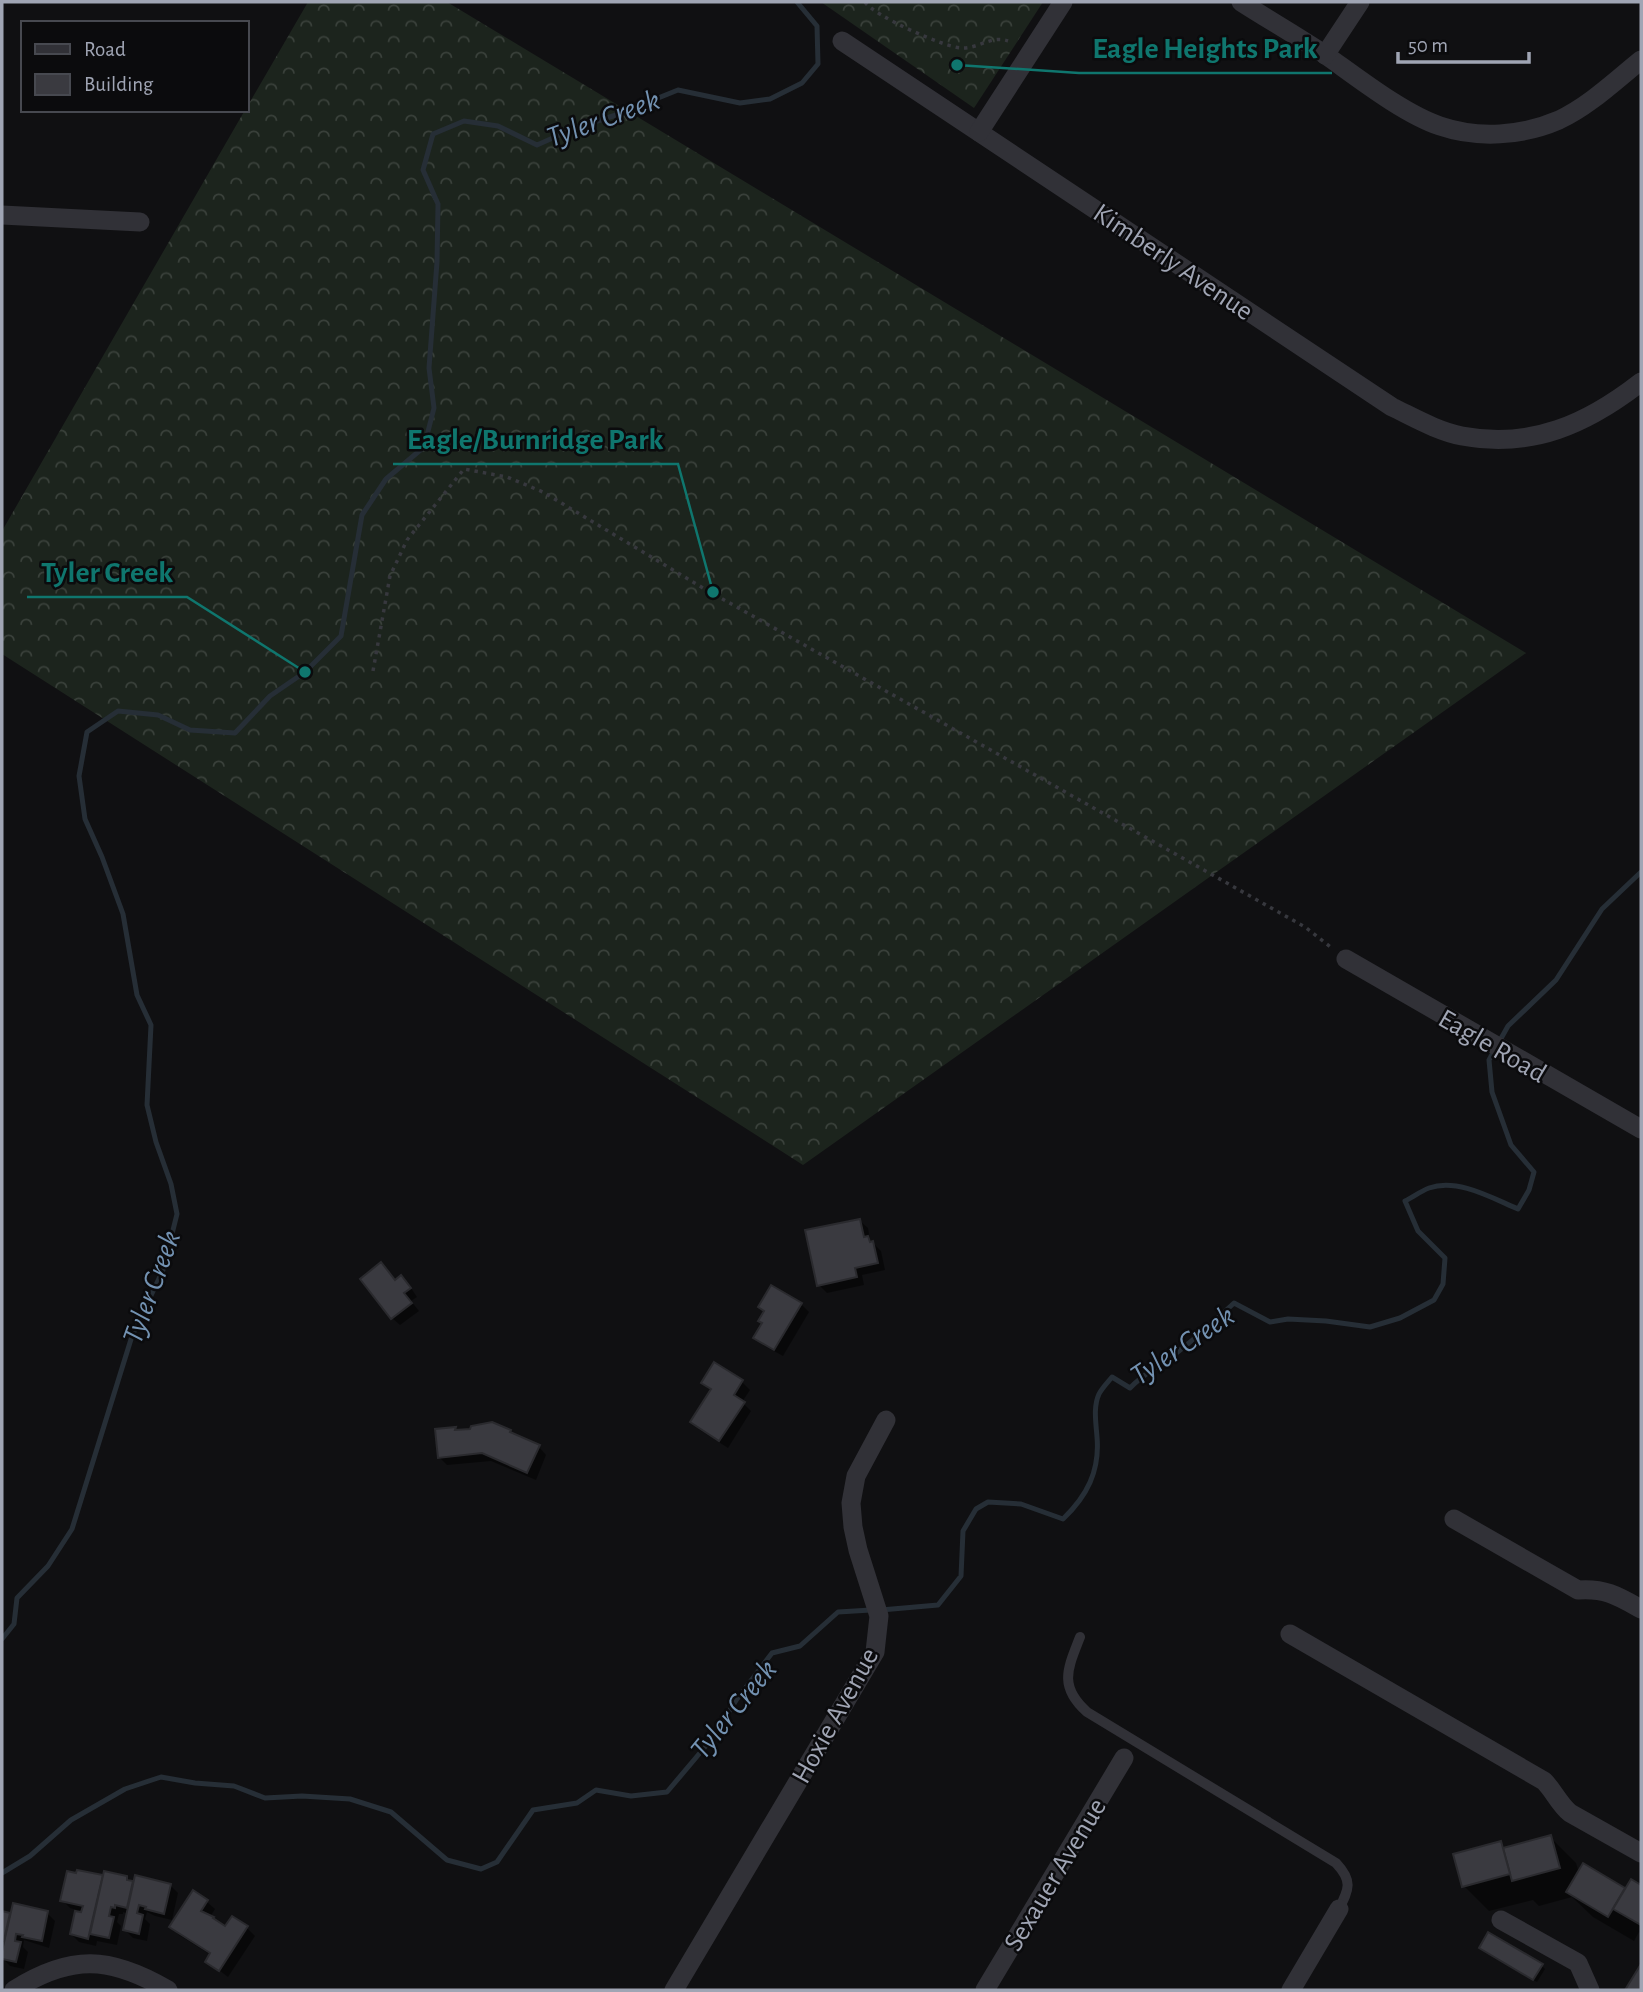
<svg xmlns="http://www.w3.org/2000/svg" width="1643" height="1992" viewBox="0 0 1643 1992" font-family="'Alegreya Sans',sans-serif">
  <defs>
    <pattern id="forest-crowns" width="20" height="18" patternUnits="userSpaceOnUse" patternTransform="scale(1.75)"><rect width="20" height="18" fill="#1c241d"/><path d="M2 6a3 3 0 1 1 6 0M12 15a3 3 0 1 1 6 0" fill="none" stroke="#3a413b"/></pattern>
  </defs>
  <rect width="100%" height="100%" fill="#101012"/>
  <!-- forest -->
  <g fill="url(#forest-crowns)">
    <path d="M 308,2 L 447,2 L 1526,653 L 803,1165 L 2,654 L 2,531 L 245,110 L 247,110 L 247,107 Z"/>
    <path d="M 821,2 L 1043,2 L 974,108 Z"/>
  </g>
  <!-- shadow -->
  <g fill="#0007">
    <path d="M 860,1221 L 868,1228 L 870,1240 L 881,1251 L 885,1270 L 862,1275 L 864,1285 L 827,1293 L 819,1285 Z"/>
    <path d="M 396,1281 L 409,1285 L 417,1297 L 411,1301 L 419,1311 L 400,1325 L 392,1318 Z"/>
    <path d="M 801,1304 L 809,1312 L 783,1356 L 763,1345 L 755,1337 L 763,1324 Z"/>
    <path d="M 703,1382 L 742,1382 L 750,1390 L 742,1402 L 751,1411 L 728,1448 L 700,1430 L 692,1422 L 712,1391 Z"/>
    <path d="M 455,1429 L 458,1432 L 510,1431 L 515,1436 L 539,1447 L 546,1455 L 536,1480 L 491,1461 L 447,1465 L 439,1457 Z"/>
    <path d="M 1550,1837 L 1576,1863 L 1579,1873 L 1583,1865 L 1626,1890 L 1631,1881 L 1641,1887 L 1641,1934 L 1639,1932 L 1634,1941 L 1593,1917 L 1572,1897 L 1539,1906 L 1533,1900 L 1489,1911 L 1464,1886 L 1500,1843 L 1506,1849 Z"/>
    <path d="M 78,1872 L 105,1877 L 127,1878 L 135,1884 L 170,1885 L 178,1893 L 172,1920 L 155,1916 L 147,1912 L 145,1919 L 150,1924 L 147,1941 L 133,1938 L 125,1930 L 129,1914 L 123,1912 L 123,1914 L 119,1914 L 117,1922 L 121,1926 L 117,1945 L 97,1941 L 96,1946 L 79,1942 L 71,1934 L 77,1910 L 70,1908 L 62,1900 Z"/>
    <path d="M 193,1893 L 207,1902 L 215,1909 L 210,1917 L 226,1929 L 247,1928 L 255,1936 L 228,1977 L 207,1961 L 211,1955 L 179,1935 L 171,1927 Z"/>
    <path d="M 2,1909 L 7,1914 L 12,1915 L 47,1913 L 55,1921 L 49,1948 L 24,1940 L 23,1947 L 28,1952 L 24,1969 L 10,1966 L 2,1958 L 5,1945 L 2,1944 Z"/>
    <path d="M 1484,1951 L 1542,1966 L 1545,1969 L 1537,1982 Z"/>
  </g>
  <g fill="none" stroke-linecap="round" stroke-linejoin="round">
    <!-- stream -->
    <g stroke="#262e36" stroke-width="5">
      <path d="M 881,1610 L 938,1605 L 961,1576 L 963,1531 L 976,1509 L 988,1502 L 1021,1504 L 1063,1519 C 1087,1496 1100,1471 1097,1437 C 1096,1423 1093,1407 1099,1394 C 1102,1388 1108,1382 1112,1377 L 1130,1388 C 1144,1373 1162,1364 1179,1351 C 1198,1336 1216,1320 1234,1303 L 1270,1322 L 1288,1319 L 1326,1321 L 1370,1327 L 1400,1318 L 1434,1300 L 1443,1284 L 1445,1258 L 1418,1231 L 1405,1201 C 1413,1197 1421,1191 1429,1188 C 1458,1178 1492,1198 1518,1209 L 1529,1190 L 1534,1172 L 1511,1145 L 1492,1092 L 1489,1060 L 1508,1026 L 1556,980 L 1602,909 L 1641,872"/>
      <path d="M 2,1639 L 14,1624 L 17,1598 L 48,1566 L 72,1529 L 132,1336 L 163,1270 L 177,1214 L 171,1184 L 156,1142 L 147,1105 L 151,1025 L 137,995 L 123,914 L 102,857 L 85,819 L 79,776 L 87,732 L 118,711 L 158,715 L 190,730 L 235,733 L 270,696 L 305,672 L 341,636 L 362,515 L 386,479 L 424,447 L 434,408 L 429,368 L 437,262 L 438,204 L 423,170 L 433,134 L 464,121 L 498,126 L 537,145 L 573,129 L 616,115 L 678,90 L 740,103 L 770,99 L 802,83 L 818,64 L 817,26 L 797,2"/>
      <path d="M 2,1873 L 30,1856 L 71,1820 L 125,1789 L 161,1777 L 195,1783 L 234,1786 L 265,1798 L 302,1796 L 350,1799 L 391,1812 L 447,1860 L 481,1869 L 497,1862 L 533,1810 L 577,1803 L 596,1790 L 631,1796 L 667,1792 L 710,1741 L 737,1699 L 772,1653 L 800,1646 L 838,1612 L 871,1610"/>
    </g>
  </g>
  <!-- building -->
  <g fill="#3a3a40" stroke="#2a2a2e" stroke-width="2">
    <path d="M 860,1219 L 864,1237 L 868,1236 L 870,1242 L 873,1241 L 878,1263 L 855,1268 L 857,1277 L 817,1286 L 805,1230 Z"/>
    <path d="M 381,1262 L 395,1280 L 401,1275 L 411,1288 L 404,1293 L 412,1303 L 391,1319 L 360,1279 Z"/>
    <path d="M 771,1285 L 802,1303 L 774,1350 L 753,1338 L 762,1323 L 758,1321 L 764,1311 L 758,1307 Z"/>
    <path d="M 714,1362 L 743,1380 L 734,1395 L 745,1402 L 719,1441 L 690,1422 L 711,1389 L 701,1383 Z"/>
    <path d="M 492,1422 L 511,1430 L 510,1432 L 540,1445 L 527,1473 L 482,1453 L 438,1458 L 435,1429 L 456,1427 L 455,1430 L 470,1429 L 471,1426 Z"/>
    <path d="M 1551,1835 L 1560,1868 L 1512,1881 L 1503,1848 Z"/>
    <path d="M 1501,1841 L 1510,1874 L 1462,1887 L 1453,1854 Z"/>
    <path d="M 1583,1863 L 1625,1888 L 1608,1917 L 1566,1892 Z"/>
    <path d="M 77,1870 L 103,1875 L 88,1939 L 70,1934 L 75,1911 L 81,1912 L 83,1906 L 60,1901 L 67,1871 L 76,1873 Z"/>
    <path d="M 104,1871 L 127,1876 L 127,1880 L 133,1881 L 127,1908 L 115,1905 L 115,1908 L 111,1907 L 109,1916 L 114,1917 L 109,1938 L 90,1934 Z"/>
    <path d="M 135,1875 L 171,1884 L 164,1914 L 145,1909 L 146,1907 L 139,1905 L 137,1913 L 143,1915 L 139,1934 L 123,1930 Z"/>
    <path d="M 1631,1879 L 1641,1885 L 1641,1925 L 1613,1909 Z"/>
    <path d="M 193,1890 L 208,1900 L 201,1911 L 214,1917 L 213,1918 L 225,1926 L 232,1916 L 248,1926 L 219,1971 L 205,1962 L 210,1953 L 169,1927 Z"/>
    <path d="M 13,1903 L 48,1911 L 42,1941 L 22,1937 L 23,1935 L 16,1934 L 15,1941 L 21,1942 L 16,1962 L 2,1959 L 2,1951 Z"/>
    <path d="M 2,1911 L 10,1913 L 4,1940 L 2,1940 Z"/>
    <path d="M 1488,1932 L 1543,1964 L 1533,1980 L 1479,1948 Z"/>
    <path d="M 1641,1964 L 1641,1990 L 1625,1990 Z"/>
  </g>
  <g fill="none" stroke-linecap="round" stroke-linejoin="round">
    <!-- path -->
    <g stroke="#37383e" stroke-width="3.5" stroke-dasharray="3.5 5" stroke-linecap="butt">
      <path d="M 865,2 C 874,16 944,47 961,48 C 978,49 991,35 1008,41"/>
      <path d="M 373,671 L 390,576 L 407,540 L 464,469 L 507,477 L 543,492 L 703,588 L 1305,927 L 1333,949"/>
    </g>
    <!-- lane -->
    <path stroke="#313137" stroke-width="10" d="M 1080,1637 C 1068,1668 1058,1686 1087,1712 L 1336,1863 C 1353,1881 1349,1889 1339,1909"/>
    <!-- street -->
    <g stroke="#313137" stroke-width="19">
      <path d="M 1241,2 C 1269,20 1299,37 1327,56 C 1358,78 1404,114 1440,126 C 1478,139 1522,136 1559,120 C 1589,106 1615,81 1641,60"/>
      <path d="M 842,41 L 1392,407 C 1415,418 1437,431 1462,436 C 1532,449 1587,424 1641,382"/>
      <path d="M 1325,55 L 1360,2"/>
      <path d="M 979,132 L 1063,2"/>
      <path d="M 2,215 L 140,222"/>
      <path d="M 1346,959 L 1641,1129"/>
      <path d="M 1454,1519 L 1578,1590 C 1605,1588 1618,1596 1641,1609"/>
      <path d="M 1290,1634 L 1544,1781 C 1554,1791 1559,1804 1570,1813 L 1641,1853"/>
      <path d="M 1501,1920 L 1578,1963 L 1590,1990"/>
      <path d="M 14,1990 C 71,1954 110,1956 168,1990"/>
      <path d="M 674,1990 L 875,1652 L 879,1616 L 858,1550 L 853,1527 L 851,1503 L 856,1476 L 886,1420"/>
      <path d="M 985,1990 L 1124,1758"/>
      <path d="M 1291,1990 L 1339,1909"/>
    </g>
  </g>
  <g text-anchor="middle" stroke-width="5" stroke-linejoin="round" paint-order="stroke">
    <!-- street labels -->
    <g font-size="28" fill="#a0a5b4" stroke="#0b0b0d">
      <text transform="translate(1174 261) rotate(34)" y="10">Kimberly Avenue</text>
      <text transform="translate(1493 1045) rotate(30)" y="10">Eagle Road</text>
      <text transform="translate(834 1715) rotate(-61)" y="10">Hoxie Avenue</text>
      <text transform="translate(1054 1874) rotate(-59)" y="10">Sexauer Avenue</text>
    </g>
    <!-- water labels -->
    <g font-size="30" font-style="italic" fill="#7392b2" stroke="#0b0b0d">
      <text transform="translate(603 118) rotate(-20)" y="10">Tyler Creek</text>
      <text transform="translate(151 1287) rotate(-70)" y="10">Tyler Creek</text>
      <text transform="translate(1182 1345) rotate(-34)" y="10">Tyler Creek</text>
      <text transform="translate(733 1709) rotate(-51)" y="10">Tyler Creek</text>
    </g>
  </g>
  <!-- callouts -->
  <path fill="none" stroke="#0f766e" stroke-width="2.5" d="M957 65L1079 73H1332M713 592L678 464H393M305 672L187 597H27"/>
  <g fill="#0f766e" stroke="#0b0b0d" stroke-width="2.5">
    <circle cx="957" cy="65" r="7"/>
    <circle cx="713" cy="592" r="7"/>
    <circle cx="305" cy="672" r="7"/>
  </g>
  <g font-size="30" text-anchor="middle" font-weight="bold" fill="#0f766e" stroke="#0b0b0d" stroke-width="5" stroke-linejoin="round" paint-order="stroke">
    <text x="1205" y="58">Eagle Heights Park</text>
    <text x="535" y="449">Eagle/Burnridge Park</text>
    <text x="107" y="582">Tyler Creek</text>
  </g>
  <!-- border -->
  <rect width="1643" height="1992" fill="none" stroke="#a0a5b4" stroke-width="7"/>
  <!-- legend -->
  <rect x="21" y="21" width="228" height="91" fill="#0b0b0d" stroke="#474950" stroke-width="2"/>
  <rect x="35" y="44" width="35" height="10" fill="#313137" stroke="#474950" stroke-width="2"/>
  <text x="84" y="56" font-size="21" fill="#a0a5b4">Road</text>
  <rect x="35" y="74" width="35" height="21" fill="#3a3a40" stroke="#474950" stroke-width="2"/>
  <text x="84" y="91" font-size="21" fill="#a0a5b4">Building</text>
  <!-- scale -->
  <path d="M1398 52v10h131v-10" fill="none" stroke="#a0a5b4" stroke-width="3.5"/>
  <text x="1408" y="52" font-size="21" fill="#a0a5b4" stroke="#0b0b0d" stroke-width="5" paint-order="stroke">50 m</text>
</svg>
